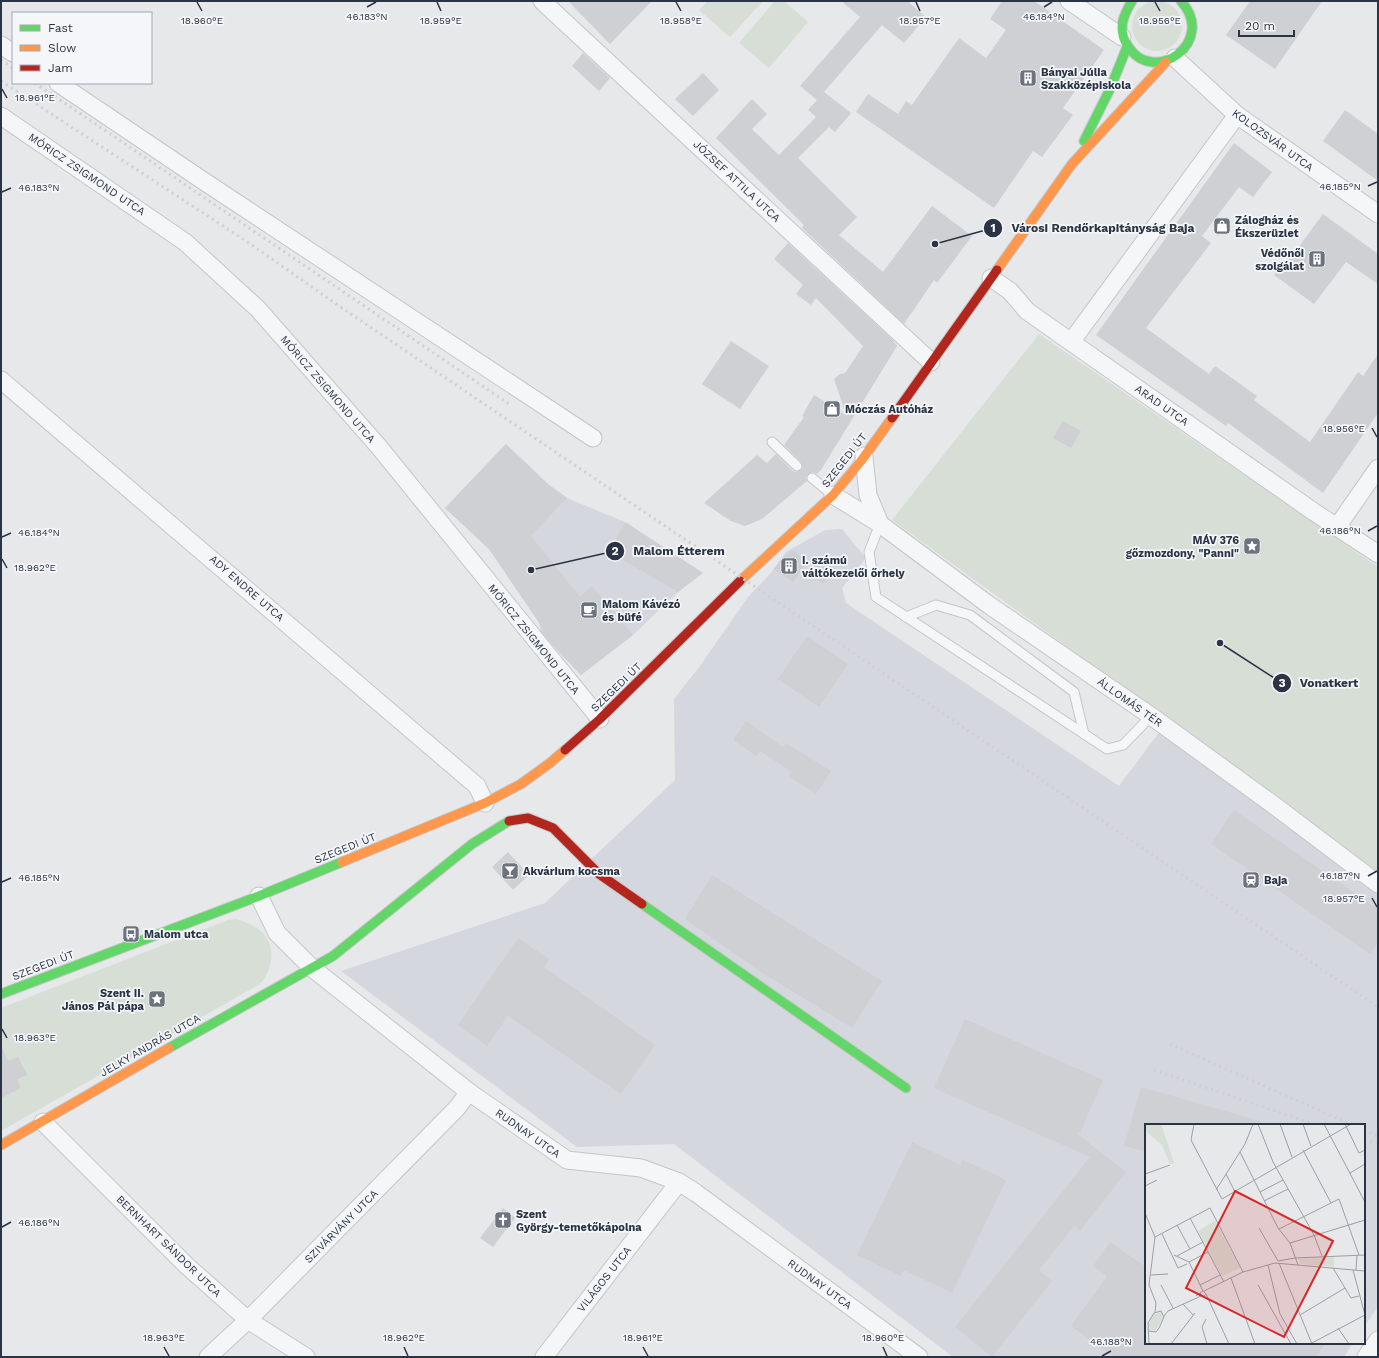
<svg xmlns="http://www.w3.org/2000/svg" width="1379" height="1358" viewBox="0 0 1379 1358" font-family="'Work Sans',sans-serif">
  <rect width="100%" height="100%" fill="#e6e8ea"/>
  <!-- built -->
  <g fill="#d4d7dd">
    <path d="M 506,444 L 549,485 L 567,498 L 625,522 L 703,573 L 678,592 L 633,635 L 581,675 L 541,633 L 539,622 L 489,549 L 445,508 Z"/>
    <path d="M 842,529 L 866,558 L 842,588 L 846,603 L 1119,786 L 1161,730 L 1378,888 L 1378,1307 L 1364,1327 L 1364,1125 L 1146,1125 L 1146,1343 L 1353,1343 L 1344,1357 L 953,1357 L 674,1144 L 577,1147 L 341,971 L 545,903 L 675,780 L 674,699 L 700,666 L 748,597 L 770,574 L 786,552 L 825,530 Z"/>
  </g>
  <!-- green -->
  <g fill="#d6ded6">
    <path d="M 708,1 L 763,1 L 730,37 L 699,10 Z"/>
    <path d="M 775,1 L 784,1 L 808,22 L 769,68 L 739,43 Z"/>
    <circle cx="1157" cy="26" r="25"/>
    <path d="M 1039,334 L 1378,567 L 1378,872 L 892,520 Z"/>
    <path d="M 236,919 C 247,922 259,927 266,937 C 276,952 271,972 260,984 L 1,1131 L 1,1008 L 228,920 Z"/>
  </g>
  <!-- building -->
  <g fill="#ced0d3">
    <path d="M 568,1 L 652,1 L 610,44 Z"/>
    <path d="M 841,1 L 907,1 L 926,17 L 904,43 L 882,25 L 817,100 L 800,86 L 860,17 Z"/>
    <path d="M 1002,1 L 1034,1 L 1104,50 L 1063,108 L 1073,115 L 1042,157 L 1033,151 L 994,208 L 856,112 L 868,94 L 898,114 L 906,101 L 912,105 L 959,38 L 986,58 L 1006,30 L 990,19 Z"/>
    <path d="M 1250,1 L 1322,1 L 1275,69 L 1226,35 Z"/>
    <path d="M 583,53 L 610,78 L 599,91 L 572,66 Z"/>
    <path d="M 703,73 L 719,90 L 693,116 L 675,99 Z"/>
    <path d="M 824,92 L 851,113 L 835,132 L 829,127 L 798,158 L 857,217 L 839,235 L 883,272 L 932,206 L 972,236 L 937,283 L 934,280 L 904,324 L 802,228 L 804,225 L 716,138 L 752,99 L 767,114 L 752,129 L 779,155 L 816,117 L 808,110 Z"/>
    <path d="M 1345,110 L 1378,134 L 1378,181 L 1323,141 Z"/>
    <path d="M 1234,143 L 1272,172 L 1253,197 L 1239,187 L 1202,236 L 1211,243 L 1146,328 L 1209,374 L 1215,366 L 1257,396 L 1254,400 L 1310,442 L 1358,372 L 1363,376 L 1378,354 L 1378,413 L 1323,493 L 1228,423 L 1226,426 L 1096,335 Z"/>
    <path d="M 1323,214 L 1378,254 L 1378,284 L 1346,262 L 1314,304 L 1274,275 L 1293,251 L 1295,252 Z"/>
    <path d="M 788,243 L 893,340 L 897,346 L 821,470 L 817,474 L 813,472 L 808,474 L 806,477 L 807,481 L 762,519 L 745,526 L 731,521 L 704,503 L 757,455 L 767,463 L 776,454 L 793,471 L 796,472 L 801,470 L 803,467 L 801,462 L 784,445 L 804,417 L 802,416 L 814,395 L 846,415 L 834,379 L 840,374 L 845,373 L 863,346 L 816,298 L 811,305 L 796,294 L 803,285 L 774,259 Z"/>
    <path d="M 731,341 L 769,366 L 740,409 L 702,384 Z"/>
    <path d="M 1063,421 L 1081,431 L 1071,448 L 1053,438 Z"/>
    <path d="M 506,444 L 549,485 L 567,498 L 531,536 L 580,597 L 592,586 L 633,635 L 581,675 L 558,651 L 542,632 L 544,630 L 489,549 L 445,508 Z"/>
    <path d="M 625,522 L 703,573 L 678,592 L 609,552 Z"/>
    <path d="M 791,550 L 808,561 L 793,582 L 774,569 L 779,562 L 786,555 L 787,556 Z"/>
    <path d="M 819,557 L 835,568 L 823,584 L 808,572 Z"/>
    <path d="M 807,636 L 848,664 L 819,707 L 778,679 Z"/>
    <path d="M 746,721 L 783,747 L 786,743 L 831,771 L 816,794 L 789,776 L 792,772 L 760,751 L 756,756 L 733,740 Z"/>
    <path d="M 1234,810 L 1378,909 L 1378,943 L 1370,954 L 1211,844 Z"/>
    <path d="M 508,852 L 529,875 L 513,890 L 492,867 Z"/>
    <path d="M 712,875 L 882,981 L 852,1028 L 761,972 L 685,919 Z"/>
    <path d="M 518,938 L 549,959 L 544,967 L 655,1045 L 621,1094 L 508,1016 L 487,1046 L 458,1025 Z"/>
    <path d="M 965,1019 L 1103,1080 L 1080,1133 L 1075,1132 L 1126,1172 L 1080,1231 L 1074,1226 L 1039,1270 L 1052,1281 L 992,1357 L 955,1327 L 1090,1157 L 934,1088 Z"/>
    <path d="M 1,1045 L 8,1061 L 18,1057 L 27,1075 L 17,1079 L 21,1088 L 1,1098 Z"/>
    <path d="M 1141,1087 L 1260,1121 L 1260,1125 L 1146,1125 L 1146,1152 L 1124,1146 Z"/>
    <path d="M 912,1142 L 960,1165 L 962,1159 L 1006,1180 L 952,1293 L 904,1270 L 901,1276 L 857,1255 Z"/>
    <path d="M 503,1208 L 515,1218 L 493,1247 L 480,1238 Z"/>
    <path d="M 1110,1242 L 1146,1267 L 1146,1343 L 1326,1343 L 1316,1357 L 1114,1357 L 1071,1326 L 1107,1276 L 1093,1266 Z"/>
  </g>
  <g fill="none" stroke-linecap="round" stroke-linejoin="round">
    <defs>
      <g id="lane">
        <path d="M 772,442 L 797,466"/>
        <path d="M 812,478 L 833,495"/>
        <path d="M 880,524 L 869,552 L 876,597 L 1107,749 L 1123,745 L 1151,716"/>
        <path d="M 906,617 L 936,605 L 970,615 L 1074,692 L 1084,734"/>
      </g>
      <g id="street">
        <path d="M 542,1 L 931,362"/>
        <path d="M 1069,1 L 1122,37"/>
        <path d="M 1,45 L 13,53"/>
        <path d="M 1175,58 L 1237,115 L 1378,214"/>
        <path d="M 58,83 L 208,184 L 593,438"/>
        <path d="M 1,116 L 185,242 L 258,309 L 379,447 L 600,719"/>
        <path d="M 991,278 L 1010,291 L 1027,311 L 1071,342 L 1314,512 L 1378,554"/>
        <path d="M 1071,342 L 1237,115"/>
        <path d="M 1,380 L 477,786 L 485,803"/>
        <path d="M 864,456 L 868,495 L 880,524"/>
        <path d="M 833,495 L 880,524 L 989,605 L 1151,716 L 1275,806 L 1378,884"/>
        <path d="M 1337,527 L 1378,468"/>
        <path d="M 259,896 L 277,933 L 312,968 L 469,1092 L 567,1160 L 641,1168 L 679,1182 L 696,1193 L 919,1357"/>
        <path d="M 43,1122 L 187,1266 L 248,1320 L 306,1357"/>
        <path d="M 208,1357 L 248,1320 L 457,1108 L 469,1092"/>
        <path d="M 544,1357 L 679,1182"/>
        <path d="M 1366,1357 L 1378,1340"/>
      </g>
      <g id="fast">
        <path d="M 1132,1 C 1123,16 1117,30 1128,46 C 1153,87 1218,42 1181,1"/>
        <path d="M 1084,141 L 1110,89 L 1127,47"/>
        <path d="M 642,904 L 906,1088"/>
        <path d="M 1,994 L 259,896 L 342,862"/>
        <path d="M 169,1048 L 333,956 L 472,844 L 509,821"/>
      </g>
      <g id="slow">
        <path d="M 997,270 L 1072,164 L 1166,62"/>
        <path d="M 740,581 L 833,495 L 861,461 L 892,418"/>
        <path d="M 342,862 L 485,803 L 521,784 L 550,763 L 565,750"/>
        <path d="M 1,1145 L 169,1048"/>
      </g>
      <g id="jam">
        <path d="M 892,418 L 997,270"/>
        <path d="M 565,750 L 600,719 L 740,581"/>
        <path d="M 509,821 L 528,818 L 553,828 L 599,874 L 642,904"/>
      </g>
    </defs>
    <!-- lane casing -->
    <use href="#lane" stroke="#c4c6c8" stroke-width="11"/>
    <!-- street casing -->
    <use href="#street" stroke="#c4c6c8" stroke-width="19"/>
    <!-- fast casing -->
    <use href="#fast" stroke="#c4c6c8" stroke-width="11"/>
    <!-- slow casing -->
    <use href="#slow" stroke="#c4c6c8" stroke-width="11"/>
    <!-- jam casing -->
    <use href="#jam" stroke="#c4c6c8" stroke-width="11"/>
    <!-- lane -->
    <use href="#lane" stroke="#f5f6f7" stroke-width="9"/>
    <!-- street -->
    <use href="#street" stroke="#f5f6f7" stroke-width="17"/>
    <!-- fast -->
    <use href="#fast" stroke="#63d668" stroke-width="9"/>
    <!-- slow -->
    <use href="#slow" stroke="#ff974d" stroke-width="9"/>
    <!-- jam -->
    <use href="#jam" stroke="#b3261e" stroke-width="9"/>
    <!-- rail -->
    <g stroke="#cecfd2" stroke-width="3" stroke-dasharray="2 4" stroke-linecap="butt">
      <path d="M 1,60 L 13,68"/>
      <path d="M 1,81 L 246,241 L 342,308 L 1378,1007"/>
      <path d="M 35,83 L 509,404"/>
      <path d="M 1170,1044 L 1352,1125"/>
      <path d="M 1154,1070 L 1317,1125"/>
      <path d="M 1364,1130 L 1378,1136"/>
      <path d="M 1364,1140 L 1378,1144"/>
    </g>
  </g>
  <!-- ticks -->
  <path fill="none" stroke="#2b3445" stroke-width="1.5" d="M 197,2 L 202,11M 437,2 L 441,11M 676,2 L 681,11M 916,2 L 920,11M 1155,2 L 1160,11M 367,7 L 376,2M 1044,7 L 1052,2M 2,89 L 7,98M 1368,186 L 1377,182M 2,192 L 11,188M 1372,428 L 1377,437M 1368,531 L 1377,526M 2,537 L 11,533M 2,559 L 7,568M 1368,876 L 1377,871M 2,882 L 11,878M 1372,898 L 1377,907M 2,1029 L 7,1038M 2,1227 L 11,1222M 164,1347 L 169,1356M 404,1347 L 408,1356M 643,1347 L 648,1356M 883,1347 L 887,1356M 1102,1356 L 1111,1351"/>
  <!-- icons -->
  <defs>
    <symbol id="building-square" viewBox="-11 -11 22 22"><rect x="-9" y="-9" width="18" height="18" rx="4" fill="#6c737f" stroke="#f4f6f9"/><path d="M-4-6H4V6H1V3H-1V6H-4ZM-2.5-4.3h1.7v1.8h-1.7ZM.8-4.3h1.7v1.8H.8ZM-2.5-1h1.7V.8h-1.7ZM.8-1h1.7V.8H.8Z" fill="#fff"/></symbol>
    <symbol id="shop-square" viewBox="-11 -11 22 22"><rect x="-9" y="-9" width="18" height="18" rx="4" fill="#6c737f" stroke="#f4f6f9"/><path d="M-5-2.5h2.3a2.7 3.5 0 0 1 5.4 0H5L5.5 6h-11ZM-1.5-2.5h3a1.5 2.3 0 0 0-3 0Z" fill="#fff"/></symbol>
    <symbol id="sight-square" viewBox="-11 -11 22 22"><rect x="-9" y="-9" width="18" height="18" rx="4" fill="#6c737f" stroke="#f4f6f9"/><path d="M0-6L1.8-2.2L6-1.7L2.9 1.2L3.7 5.4L0 3.3L-3.7 5.4L-2.9 1.2L-6-1.7L-1.8-2.2Z" fill="#fff"/></symbol>
    <symbol id="cafe-square" viewBox="-11 -11 22 22"><rect x="-9" y="-9" width="18" height="18" rx="4" fill="#6c737f" stroke="#f4f6f9"/><path d="M-5.5-4.5H6V0H3Q3 3.5 0 3.5H-2.5Q-5.5 3.5-5.5 0ZM3-3.2v2h1.7v-2ZM-6 4.5H4V6H-6Z" fill="#fff"/></symbol>
    <symbol id="bar-square" viewBox="-11 -11 22 22"><rect x="-9" y="-9" width="18" height="18" rx="4" fill="#6c737f" stroke="#f4f6f9"/><path d="M-6-5H6L.8 .8V4.5H3.5V6h-7V4.5H-.8V.8Z" fill="#fff"/></symbol>
    <symbol id="station-square" viewBox="-11 -11 22 22"><rect x="-9" y="-9" width="18" height="18" rx="4" fill="#6c737f" stroke="#f4f6f9"/><path d="M-3-6H3Q5-6 5-4V2Q5 4 3 4L4.5 6H3L1.5 4h-3L-3 6H-4.5L-3 4Q-5 4-5 2V-4Q-5-6-3-6ZM-3.5-4v3h7v-3ZM-3.5 1v1.5H-2V1ZM2 1v1.5H3.5V1Z" fill="#fff"/></symbol>
    <symbol id="bus-square" viewBox="-11 -11 22 22"><rect x="-9" y="-9" width="18" height="18" rx="4" fill="#6c737f" stroke="#f4f6f9"/><path d="M-5-6H5V4H4V6H2V4H-2V6H-4V4H-5ZM-3.5-4V0h7V-4ZM-3.5 1.2v1.5H-2V1.2ZM2 1.2v1.5H3.5V1.2Z" fill="#fff"/></symbol>
    <symbol id="church-square" viewBox="-11 -11 22 22"><rect x="-9" y="-9" width="18" height="18" rx="4" fill="#6c737f" stroke="#f4f6f9"/><path d="M-1.2-6h2.4v3.5h3.3v2.4h-3.3V6h-2.4V-.1h-3.3v-2.4h3.3Z" fill="#fff"/></symbol>
  </defs>
  <g fill-rule="evenodd">
    <use href="#building-square" x="1018" y="68" width="20" height="20"/>
    <use href="#shop-square" x="1212" y="216" width="20" height="20"/>
    <use href="#building-square" x="1307" y="249" width="20" height="20"/>
    <use href="#shop-square" x="822" y="399" width="20" height="20"/>
    <use href="#sight-square" x="1242" y="536" width="20" height="20"/>
    <use href="#building-square" x="779" y="556" width="20" height="20"/>
    <use href="#cafe-square" x="579" y="600" width="20" height="20"/>
    <use href="#bar-square" x="500" y="861" width="20" height="20"/>
    <use href="#station-square" x="1241" y="870" width="20" height="20"/>
    <use href="#bus-square" x="121" y="924" width="20" height="20"/>
    <use href="#sight-square" x="147" y="989" width="20" height="20"/>
    <use href="#church-square" x="493" y="1210" width="20" height="20"/>
  </g>
  <g text-anchor="middle" stroke-width="3.5" stroke-linejoin="round" paint-order="stroke">
    <!-- poi labels -->
    <g font-size="11" font-weight="bold" fill="#2b3445" stroke="#f4f6f9" text-anchor="start">
      <text x="1041" y="76">Bányai Júlia<tspan x="1041" dy="13">Szakközépiskola</tspan></text>
      <text x="1235" y="224">Zálogház és<tspan x="1235" dy="13">Ékszerüzlet</tspan></text>
      <text x="1304" y="257" text-anchor="end">Védőnői<tspan x="1304" dy="13">szolgálat</tspan></text>
      <text x="845" y="413">Móczás Autóház</text>
      <text x="1239" y="544" text-anchor="end">MÁV 376<tspan x="1239" dy="13">gőzmozdony, "Panni"</tspan></text>
      <text x="802" y="564">I. számú<tspan x="802" dy="13">váltókezelői őrhely</tspan></text>
      <text x="602" y="608">Malom Kávézó<tspan x="602" dy="13">és büfé</tspan></text>
      <text x="523" y="875">Akvárium kocsma</text>
      <text x="1264" y="884">Baja</text>
      <text x="144" y="938">Malom utca</text>
      <text x="144" y="997" text-anchor="end">Szent II.<tspan x="144" dy="13">János Pál pápa</tspan></text>
      <text x="516" y="1218">Szent<tspan x="516" dy="13">György-temetőkápolna</tspan></text>
    </g>
    <!-- street labels -->
    <g font-size="11" fill="#2b3445" stroke="#f4f6f9">
      <text transform="translate(1273 140) rotate(36)" y="4">KOLOZSVÁR UTCA</text>
      <text transform="translate(87 174) rotate(34)" y="4">MÓRICZ ZSIGMOND UTCA</text>
      <text transform="translate(737 181) rotate(43)" y="4">JÓZSEF ATTILA UTCA</text>
      <text transform="translate(328 389) rotate(49)" y="4">MÓRICZ ZSIGMOND UTCA</text>
      <text transform="translate(1162 405) rotate(35)" y="4">ARAD UTCA</text>
      <text transform="translate(844 460) rotate(-52)" y="4">SZEGEDI ÚT</text>
      <text transform="translate(247 588) rotate(41)" y="4">ADY ENDRE UTCA</text>
      <text transform="translate(534 639) rotate(51)" y="4">MÓRICZ ZSIGMOND UTCA</text>
      <text transform="translate(616 687) rotate(-44)" y="4">SZEGEDI ÚT</text>
      <text transform="translate(1130 702) rotate(35)" y="4">ÁLLOMÁS TÉR</text>
      <text transform="translate(345 848) rotate(-22)" y="4">SZEGEDI ÚT</text>
      <text transform="translate(43 965) rotate(-21)" y="4">SZEGEDI ÚT</text>
      <text transform="translate(150 1045) rotate(-30)" y="4">JELKY ANDRÁS UTCA</text>
      <text transform="translate(528 1133) rotate(35)" y="4">RUDNAY UTCA</text>
      <text transform="translate(341 1226) rotate(-45)" y="4">SZIVÁRVÁNY UTCA</text>
      <text transform="translate(169 1246) rotate(44)" y="4">BERNHART SÁNDOR UTCA</text>
      <text transform="translate(604 1279) rotate(-52)" y="4">VILÁGOS UTCA</text>
      <text transform="translate(820 1284) rotate(36)" y="4">RUDNAY UTCA</text>
    </g>
  </g>
  <!-- overview -->
  <g transform="translate(1145 1124)">
    <rect width="220" height="220" fill="#e6e8ea"/>
    <path d="M 0,0 L 16,0 L 29,39 L 25,40 L 17,21 L 2,8 ZM 70,97 L 95,144 L 77,152 L 53,107 ZM 189,133 L 189,143 L 156,140 L 154,137 L 155,135 ZM 16,188 L 18,194 L 10,207 L 5,206 L 3,202 L 8,191 Z" fill="#d6ded6"/>
    <path fill="none" stroke="#9ba0a8" stroke-width="1" d="M 49,0 L 46,16 L 77,75 L 206,0M 113,0 L 128,38 L 169,111 L 177,132M 135,0 L 147,33M 158,0 L 166,22M 179,0 L 220,78M 200,0 L 214,29 L 220,26M 158,26 L 186,79M 95,28 L 133,104 L 145,119 L 153,141M 205,49 L 220,40M 0,50 L 25,41M 81,50 L 90,68M 0,62 L 12,56M 71,66 L 100,20 L 108,0M 115,68 L 138,56M 119,77 L 143,65M 0,89 L 10,113 L 4,161 L 11,179 L 10,188M 45,94 L 79,158M 32,101 L 45,125M 114,104 L 133,137 L 150,134 L 220,131M 134,105 L 194,75 L 214,131M 17,110 L 33,144 L 42,140M 10,113 L 65,84 L 98,148M 145,119 L 220,96M 29,131 L 44,138 L 63,128M 32,132 L 58,118M 44,138 L 58,167M 134,139 L 167,220M 123,141 L 135,190 L 152,220M 188,144 L 206,174 L 214,172M 208,146 L 220,191M 211,146 L 212,131M 6,151 L 23,150M 86,154 L 110,220M 16,161 L 28,184M 55,161 L 75,151M 113,161 L 146,220M 59,167 L 98,148 L 130,139 L 220,147M 61,170 L 84,220M 51,172 L 58,167 L 61,170 L 58,173 L 55,169M 38,180 L 48,191M 155,191 L 200,164M 19,192 L 23,187 L 56,172M 61,195 L 57,203 L 62,220M 193,204 L 204,220M 4,220 L 3,199 L 9,189 L 16,187 L 19,193 L 14,204 L 11,208 L 4,207M 26,220 L 50,189M 165,220 L 220,191"/>
    <path fill="#d62828" fill-opacity="0.15" stroke="#d62828" stroke-width="2" d="M 90,67 L 188,117 L 139,213 L 41,164 Z"/>
    <rect width="220" height="220" fill="none" stroke="#2b3445" stroke-width="2"/>
  </g>
  <g font-size="10" text-anchor="middle" fill="#2b3445" stroke="#f4f6f9" stroke-width="3.5" stroke-linejoin="round" paint-order="stroke">
    <text x="367" y="20">46.183°N</text>
    <text x="1044" y="20">46.184°N</text>
    <text x="202" y="24">18.960°E</text>
    <text x="441" y="24">18.959°E</text>
    <text x="681" y="24">18.958°E</text>
    <text x="920" y="24">18.957°E</text>
    <text x="1160" y="24">18.956°E</text>
    <text x="35" y="101">18.961°E</text>
    <text x="1340" y="190">46.185°N</text>
    <text x="39" y="191">46.183°N</text>
    <text x="1344" y="432">18.956°E</text>
    <text x="1340" y="534">46.186°N</text>
    <text x="39" y="536">46.184°N</text>
    <text x="35" y="571">18.962°E</text>
    <text x="1340" y="879">46.187°N</text>
    <text x="39" y="881">46.185°N</text>
    <text x="1344" y="902">18.957°E</text>
    <text x="35" y="1041">18.963°E</text>
    <text x="39" y="1226">46.186°N</text>
    <text x="164" y="1341">18.963°E</text>
    <text x="404" y="1341">18.962°E</text>
    <text x="643" y="1341">18.961°E</text>
    <text x="883" y="1341">18.960°E</text>
    <text x="1111" y="1345">46.188°N</text>
  </g>
  <!-- callouts -->
  <path fill="none" stroke="#2b3445" stroke-width="1.5" d="M935 244L993 228M531 570L615 551M1220 643L1282 683"/>
  <g fill="#2b3445" stroke="#f4f6f9" stroke-width="1.5">
    <circle cx="935" cy="244" r="4"/>
    <circle cx="531" cy="570" r="4"/>
    <circle cx="1220" cy="643" r="4"/>
    <circle cx="993" cy="228" r="10"/>
    <circle cx="615" cy="551" r="10"/>
    <circle cx="1282" cy="683" r="10"/>
  </g>
  <g font-size="12" text-anchor="middle" font-weight="bold" fill="#fff">
    <text x="993" y="232">1</text>
    <text x="615" y="555">2</text>
    <text x="1282" y="687">3</text>
  </g>
  <g font-size="12" text-anchor="middle" font-weight="bold" fill="#2b3445" stroke="#f4f6f9" stroke-width="3.5" stroke-linejoin="round" paint-order="stroke">
    <text x="1103" y="232">Városi Rendőrkapitányság Baja</text>
    <text x="679" y="555">Malom Étterem</text>
    <text x="1329" y="687">Vonatkert</text>
  </g>
  <!-- border -->
  <rect width="1379" height="1358" fill="none" stroke="#2b3445" stroke-width="4"/>
  <!-- legend -->
  <rect x="12" y="12" width="140" height="72" fill="#f4f6f9" stroke="#a4a8b1"/>
  <rect x="20" y="25" width="20" height="6" fill="#63d668" stroke="#a4a8b1"/>
  <text x="48" y="32" font-size="12" fill="#2b3445">Fast</text>
  <rect x="20" y="45" width="20" height="6" fill="#ff974d" stroke="#a4a8b1"/>
  <text x="48" y="52" font-size="12" fill="#2b3445">Slow</text>
  <rect x="20" y="65" width="20" height="6" fill="#b3261e" stroke="#a4a8b1"/>
  <text x="48" y="72" font-size="12" fill="#2b3445">Jam</text>
  <!-- scale -->
  <path d="M1239 30v6h55v-6" fill="none" stroke="#2b3445" stroke-width="2"/>
  <text x="1245" y="30" font-size="12" fill="#2b3445" stroke="#f4f6f9" stroke-width="3" paint-order="stroke">20 m</text>
</svg>
